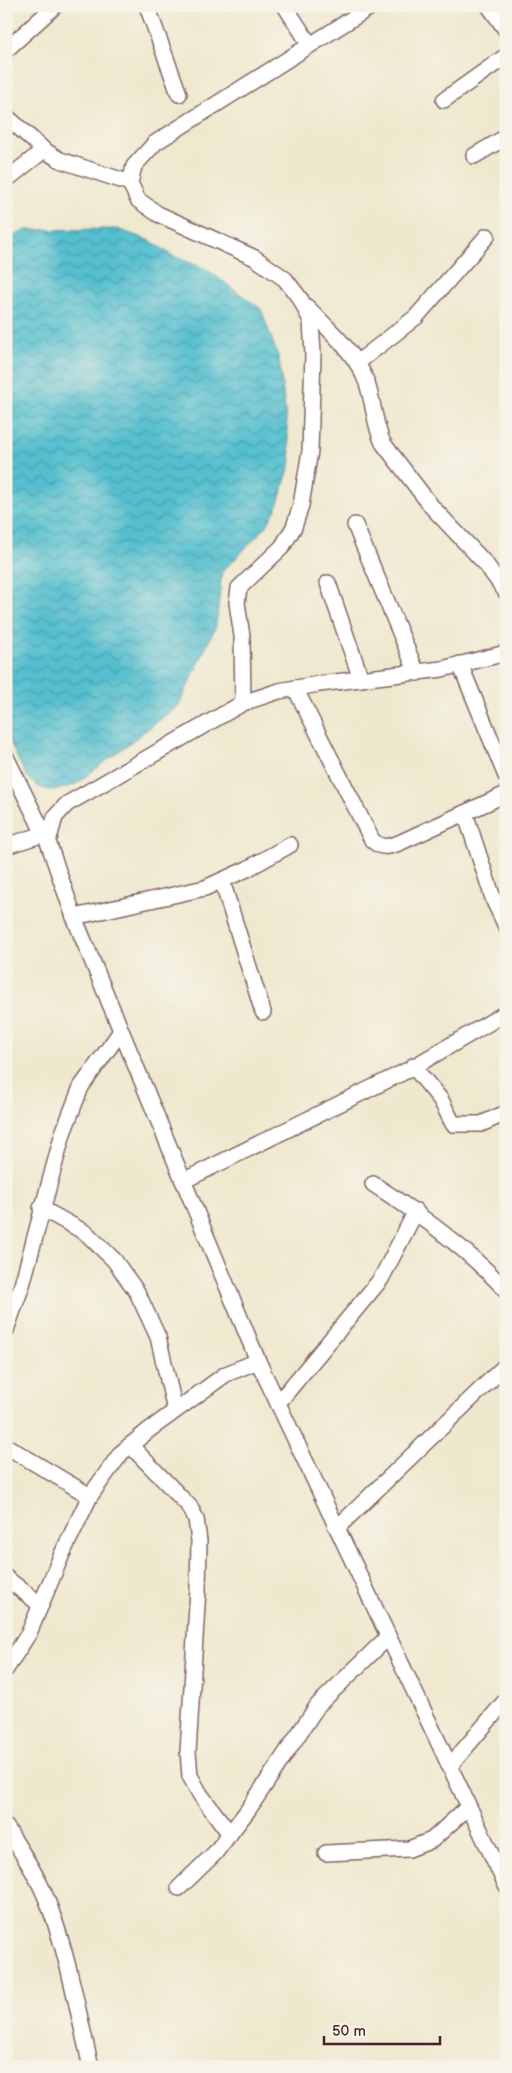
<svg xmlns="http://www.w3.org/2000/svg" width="512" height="2073" viewBox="0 0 512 2073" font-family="'Balsamiq Sans',sans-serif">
  <defs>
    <pattern id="water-waves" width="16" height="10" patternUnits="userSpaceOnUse" patternTransform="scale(1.25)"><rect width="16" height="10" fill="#54bfcf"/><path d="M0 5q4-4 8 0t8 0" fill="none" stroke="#489ba8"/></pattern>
  </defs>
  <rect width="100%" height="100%" fill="#f7f3e8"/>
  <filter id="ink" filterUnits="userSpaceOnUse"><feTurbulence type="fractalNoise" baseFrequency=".02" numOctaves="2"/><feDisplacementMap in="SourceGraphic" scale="10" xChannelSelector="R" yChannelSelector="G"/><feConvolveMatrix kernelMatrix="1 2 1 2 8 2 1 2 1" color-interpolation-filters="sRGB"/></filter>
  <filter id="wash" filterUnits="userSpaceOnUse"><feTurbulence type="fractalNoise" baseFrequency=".0096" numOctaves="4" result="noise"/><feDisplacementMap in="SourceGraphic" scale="20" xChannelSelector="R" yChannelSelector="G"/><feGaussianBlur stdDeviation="1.12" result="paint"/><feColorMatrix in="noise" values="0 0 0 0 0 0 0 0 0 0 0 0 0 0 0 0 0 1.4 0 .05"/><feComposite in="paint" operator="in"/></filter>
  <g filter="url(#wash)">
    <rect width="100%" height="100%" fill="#eee8ce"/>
    <!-- water -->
    <path fill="url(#water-waves)" stroke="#4f6f7d" d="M 117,229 L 151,241 L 173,256 L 206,269 L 261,309 L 279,359 L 291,462 L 277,507 L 266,527 L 222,572 L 216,626 L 179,705 L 76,784 C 28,804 24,768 6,734 L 6,240 L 26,230 Z"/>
  </g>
  <g filter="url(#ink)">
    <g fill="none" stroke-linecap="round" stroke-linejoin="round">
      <defs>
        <g id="minor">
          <path d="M 147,6 L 179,94"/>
          <path d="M 285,6 L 310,45"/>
          <path d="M 489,6 L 506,30"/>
          <path d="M 6,50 L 55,6"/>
          <path d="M 444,100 L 506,56"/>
          <path d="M 6,116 L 44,150 L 60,160 L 130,183"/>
          <path d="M 474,156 L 506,137"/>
          <path d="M 6,180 L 44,150"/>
          <path d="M 307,307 C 327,328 352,349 364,376 C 374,397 373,422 383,443 L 432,507 L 485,563 L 506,592"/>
          <path d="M 357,363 L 416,317 L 487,236"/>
          <path d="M 355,525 L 417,673"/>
          <path d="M 328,583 L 361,679"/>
          <path d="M 506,653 L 442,669 L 319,684 L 279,691 L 243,703 L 67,804 L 55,817 L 48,842 L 74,917 L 258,1361 L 506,1885"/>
          <path d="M 460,664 L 506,776"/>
          <path d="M 295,688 L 372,840 C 381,849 388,847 399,843 L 506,794"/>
          <path d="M 243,703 L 242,636 L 237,603 L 239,588 L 282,547 L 294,527 L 301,505 L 310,451 L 313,354 L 311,321 L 301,300 L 285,279 L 255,258 L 158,214 L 138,200 L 130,183 L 134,166 L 155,143 L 372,6"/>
          <path d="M 6,757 L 48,842"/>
          <path d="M 465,813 L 494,901 L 506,926"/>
          <path d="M 6,846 L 44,834"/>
          <path d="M 222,881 L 263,1012"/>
          <path d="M 74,917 L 205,888 L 247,869 L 290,845"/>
          <path d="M 413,1066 L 441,1100 L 453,1124 L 481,1124 L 506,1113"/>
          <path d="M 183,1181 L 408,1070 L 506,1013"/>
          <path d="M 373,1184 C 420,1214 467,1249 506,1290"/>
          <path d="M 41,1208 L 86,1233 L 114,1260 L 137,1292 L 158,1337 L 175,1410"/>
          <path d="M 6,1330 L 22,1285 L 63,1133 L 81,1087 L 121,1031"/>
          <path d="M 278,1403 L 381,1279 L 416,1211"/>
          <path d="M 130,1445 L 190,1507 L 196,1519 L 199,1541 L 198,1589 L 188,1752 L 190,1776 L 200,1794 L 230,1834"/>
          <path d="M 6,1446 L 90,1496"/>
          <path d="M 337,1528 L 506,1365"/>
          <path d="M 6,1578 L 41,1605"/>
          <path d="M 6,1669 L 29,1633 L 62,1554 L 90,1496 L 121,1453 L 149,1430 L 226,1374 L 258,1361"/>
          <path d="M 449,1767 L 506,1700"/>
          <path d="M 6,1827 C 22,1853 40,1879 50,1908 C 69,1959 78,2013 91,2067"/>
          <path d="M 326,1853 L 409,1849 L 432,1840 L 468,1807"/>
          <path d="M 179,1888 L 215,1853 L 248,1810 L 318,1705 L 388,1637"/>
        </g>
      </defs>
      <!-- minor casing -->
      <use href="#minor" stroke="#836564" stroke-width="18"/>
      <!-- minor -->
      <use href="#minor" stroke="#fff" stroke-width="15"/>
    </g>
  </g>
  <!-- margin -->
  <rect width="512" height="2073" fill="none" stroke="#f7f3e8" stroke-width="25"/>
  <!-- scale -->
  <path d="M324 2036v8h116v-8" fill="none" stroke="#4a1f2b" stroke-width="2.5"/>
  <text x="332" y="2036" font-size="15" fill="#4a1f2b" stroke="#f7f3e8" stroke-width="4" paint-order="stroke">50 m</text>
</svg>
